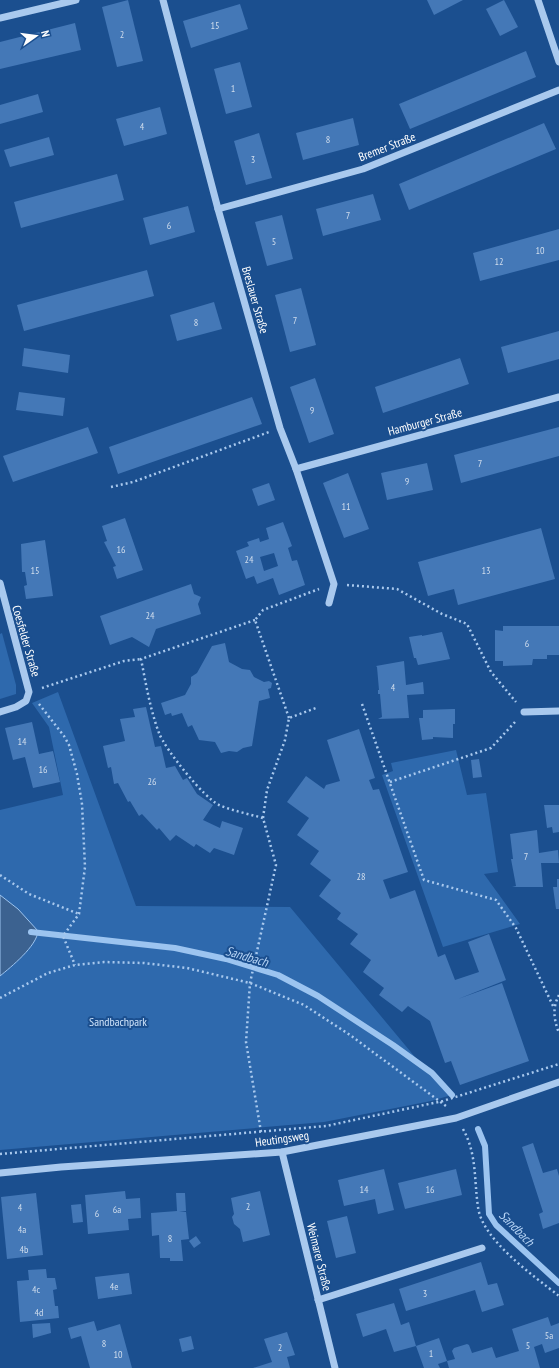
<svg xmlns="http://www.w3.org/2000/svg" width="559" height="1368" viewBox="0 0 559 1368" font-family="'PT Sans Narrow',sans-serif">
  <rect width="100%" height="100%" fill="#1b4f8f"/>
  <!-- green -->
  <g fill="#2e69ad">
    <path d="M 2,633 L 16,685 L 16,694 L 0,699 L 0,634 Z"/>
    <path d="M 58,692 L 136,906 L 290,907 L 415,1057 L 455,1094 L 431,1101 L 324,1122 L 0,1150 L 0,810 L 63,795 L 49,727 L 32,703 Z"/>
    <path d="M 456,750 L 467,795 L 486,793 L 498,872 L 484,874 L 520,924 L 443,947 L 382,775 L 393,771 L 391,763 Z"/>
  </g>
  <!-- water -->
  <path fill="#3c6290" stroke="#9cc4f0" d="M 0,895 L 18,909 L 38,931 C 37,946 11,967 0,976 Z"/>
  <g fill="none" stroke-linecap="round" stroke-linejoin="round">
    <!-- stream -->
    <g stroke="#9cc4f0" stroke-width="6">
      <path d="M 31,932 L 175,948 L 226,959 L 278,975 L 318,996 L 393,1045 L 432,1073 L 452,1095"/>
      <path d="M 478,1129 L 485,1146 L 489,1214 L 496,1225 L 559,1283"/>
    </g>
  </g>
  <!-- building -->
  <g fill="#4478b7" fill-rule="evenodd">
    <path d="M 128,0 L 143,61 L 117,67 L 102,7 Z"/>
    <path d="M 427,0 L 463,0 L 434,15 Z"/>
    <path d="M 504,0 L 518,27 L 500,36 L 486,9 Z"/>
    <path d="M 240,4 L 248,29 L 191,48 L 183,21 Z"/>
    <path d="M 75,23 L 81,50 L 0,69 L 0,42 Z"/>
    <path d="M 526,51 L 536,77 L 410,129 L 399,104 Z"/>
    <path d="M 240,62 L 252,107 L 226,114 L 214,69 Z"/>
    <path d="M 38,94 L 43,112 L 0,124 L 0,105 Z"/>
    <path d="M 160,107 L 167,134 L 124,146 L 116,119 Z"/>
    <path d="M 353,118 L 359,145 L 303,160 L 296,133 Z"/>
    <path d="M 544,123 L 556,149 L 409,210 L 399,184 Z"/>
    <path d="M 259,133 L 272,178 L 246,185 L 234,141 Z"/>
    <path d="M 49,137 L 54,155 L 10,167 L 4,150 Z"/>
    <path d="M 117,174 L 124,200 L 21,228 L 14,202 Z"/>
    <path d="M 373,194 L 381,220 L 323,236 L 316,209 Z"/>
    <path d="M 188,206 L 195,232 L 150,245 L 143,218 Z"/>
    <path d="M 282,215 L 293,259 L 267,266 L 255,222 Z"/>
    <path d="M 559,229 L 559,260 L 480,281 L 473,253 Z"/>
    <path d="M 147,270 L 154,296 L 24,331 L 17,305 Z"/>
    <path d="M 301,288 L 316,345 L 290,352 L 275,295 Z"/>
    <path d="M 214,302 L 222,329 L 177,341 L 170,315 Z"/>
    <path d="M 559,331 L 559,359 L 508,373 L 501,347 Z"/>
    <path d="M 24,348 L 70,355 L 68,373 L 22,366 Z"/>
    <path d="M 460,358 L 469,384 L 383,413 L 375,387 Z"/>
    <path d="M 315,378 L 334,434 L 309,443 L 290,387 Z"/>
    <path d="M 19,392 L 65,398 L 63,416 L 16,410 Z"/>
    <path d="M 252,397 L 262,424 L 118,474 L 109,447 Z"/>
    <path d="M 88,427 L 98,453 L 13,482 L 3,456 Z"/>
    <path d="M 559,427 L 559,456 L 461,483 L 454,455 Z"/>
    <path d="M 427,463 L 433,490 L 387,500 L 381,473 Z"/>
    <path d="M 348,473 L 369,529 L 344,538 L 323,483 Z"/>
    <path d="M 269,483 L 275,500 L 258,506 L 252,489 Z"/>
    <path d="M 125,518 L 143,570 L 117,579 L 113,567 L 116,566 L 104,542 L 107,541 L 102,526 Z"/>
    <path d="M 283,522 L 292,546 L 288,548 L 292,561 L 297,560 L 305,585 L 279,595 L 273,578 L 257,584 L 254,576 L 246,579 L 236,551 L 249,546 L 247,542 L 259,538 L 260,542 L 269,539 L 266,528 ZM 274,553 L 278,566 L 264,571 L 260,557 Z"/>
    <path d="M 541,528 L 555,579 L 458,605 L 454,589 L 428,596 L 418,562 Z"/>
    <path d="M 45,540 L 53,596 L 26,599 L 24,586 L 27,585 L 25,572 L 22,572 L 21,544 Z"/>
    <path d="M 191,584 L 194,594 L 201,597 L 198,604 L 201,614 L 156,629 L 149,647 L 132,637 L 110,645 L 100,616 Z"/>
    <path d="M 503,626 L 559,626 L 559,655 L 547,655 L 547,659 L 533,659 L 532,665 L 503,666 L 503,661 L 495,661 L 495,630 L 503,631 Z"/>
    <path d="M 442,632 L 450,659 L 418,665 L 416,658 L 414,658 L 409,637 L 422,635 L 422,636 Z"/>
    <path d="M 225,643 L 229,662 L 242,669 L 250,670 L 254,677 L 264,682 L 269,681 L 272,683 L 271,688 L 268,689 L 270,698 L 259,701 L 252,746 L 243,748 L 237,752 L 229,751 L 221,753 L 215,742 L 199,740 L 192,725 L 188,727 L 182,713 L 172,716 L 171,713 L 165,715 L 161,703 L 185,695 L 191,684 L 191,677 L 197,673 L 212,646 Z"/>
    <path d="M 404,661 L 406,685 L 423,682 L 424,694 L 407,695 L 409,718 L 378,719 L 382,717 L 380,694 L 378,694 L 378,690 L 379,690 L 377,667 L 376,666 Z"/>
    <path d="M 146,707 L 155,747 L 161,746 L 166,768 L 175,766 L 183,780 L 187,778 L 197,794 L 213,805 L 203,820 L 220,828 L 222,821 L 243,828 L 234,855 L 214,848 L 210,853 L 196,844 L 194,847 L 176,835 L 170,841 L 159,828 L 157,830 L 142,814 L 139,816 L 130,801 L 128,802 L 118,783 L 114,784 L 111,767 L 108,768 L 103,746 L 125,741 L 120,719 L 135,717 L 133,709 Z"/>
    <path d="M 453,709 L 455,709 L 455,724 L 453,724 L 453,738 L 433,737 L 433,739 L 422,740 L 419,718 L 423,718 L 423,710 Z"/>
    <path d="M 32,722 L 39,754 L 53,751 L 60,782 L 33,788 L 25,757 L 13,760 L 5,728 Z"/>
    <path d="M 359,729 L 375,778 L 369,780 L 373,790 L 379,789 L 408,872 L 383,880 L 390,899 L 415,890 L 438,957 L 445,954 L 455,980 L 479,972 L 468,942 L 489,934 L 506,980 L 458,999 L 502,983 L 529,1061 L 460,1085 L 451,1061 L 445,1063 L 430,1021 L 408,1006 L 402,1012 L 379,995 L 384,988 L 363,972 L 371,960 L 350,944 L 358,934 L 337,919 L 341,913 L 319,896 L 331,880 L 310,864 L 319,851 L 297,835 L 309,818 L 287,802 L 306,776 L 324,789 L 326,785 L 340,781 L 327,740 Z"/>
    <path d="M 479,759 L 482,777 L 473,778 L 471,760 Z"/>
    <path d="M 544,805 L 559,805 L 559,832 L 553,833 L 552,827 L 547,828 Z"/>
    <path d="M 537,830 L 539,853 L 558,850 L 559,863 L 541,863 L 543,887 L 512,887 L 516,886 L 511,859 L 513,859 L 510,834 Z"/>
    <path d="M 557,879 L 559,879 L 559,909 L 556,909 L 553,887 L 557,887 Z"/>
    <path d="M 533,1143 L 543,1173 L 557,1169 L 559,1176 L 559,1223 L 543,1229 L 539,1214 L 543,1212 L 522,1147 Z"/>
    <path d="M 384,1169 L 394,1210 L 378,1214 L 375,1199 L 344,1206 L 338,1180 Z"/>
    <path d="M 456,1169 L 462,1195 L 405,1209 L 398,1183 Z"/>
    <path d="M 125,1191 L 126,1199 L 140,1198 L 141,1218 L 128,1219 L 129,1230 L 88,1234 L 85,1195 Z"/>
    <path d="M 260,1191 L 270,1235 L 243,1242 L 240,1229 L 234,1224 L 232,1217 L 234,1214 L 231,1198 Z"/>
    <path d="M 36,1193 L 43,1255 L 7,1259 L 1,1197 Z"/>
    <path d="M 176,1193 L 185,1193 L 186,1211 L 179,1211 L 186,1212 L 189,1239 L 181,1240 L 183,1261 L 170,1261 L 170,1258 L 160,1258 L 159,1235 L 152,1236 L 151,1213 L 177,1211 Z"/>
    <path d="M 81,1204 L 83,1222 L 73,1223 L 71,1205 Z"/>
    <path d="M 347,1216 L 356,1253 L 336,1258 L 327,1221 Z"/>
    <path d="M 196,1236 L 201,1243 L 194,1248 L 189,1241 Z"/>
    <path d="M 481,1262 L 488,1285 L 497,1283 L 504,1305 L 482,1312 L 475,1290 L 406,1311 L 399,1289 Z"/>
    <path d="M 46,1269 L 47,1278 L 55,1278 L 57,1289 L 53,1290 L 55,1306 L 58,1306 L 59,1318 L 20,1322 L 17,1281 L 29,1280 L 28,1270 Z"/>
    <path d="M 129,1273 L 132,1294 L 98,1299 L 95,1277 Z"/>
    <path d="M 394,1303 L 401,1325 L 409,1322 L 416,1346 L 394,1352 L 386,1329 L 363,1337 L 356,1314 Z"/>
    <path d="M 548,1317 L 551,1326 L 559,1323 L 559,1348 L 545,1353 L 542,1344 L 534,1347 L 540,1368 L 449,1368 L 447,1361 L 455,1359 L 452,1351 L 454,1348 L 467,1344 L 469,1345 L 472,1353 L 492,1347 L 496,1358 L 519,1351 L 512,1329 Z"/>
    <path d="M 94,1321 L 97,1331 L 120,1324 L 132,1368 L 90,1368 L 81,1336 L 71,1339 L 68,1328 Z"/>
    <path d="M 50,1323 L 51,1333 L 33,1338 L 32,1324 Z"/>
    <path d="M 287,1332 L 295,1355 L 287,1357 L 290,1368 L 253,1368 L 272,1362 L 264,1339 Z"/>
    <path d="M 191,1336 L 194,1349 L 182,1352 L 179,1339 Z"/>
    <path d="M 439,1338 L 447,1361 L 438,1364 L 440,1368 L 424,1368 L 416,1346 Z"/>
  </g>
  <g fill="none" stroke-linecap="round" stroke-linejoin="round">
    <!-- path -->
    <g stroke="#a9c9ee" stroke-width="2.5" stroke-dasharray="2 3" stroke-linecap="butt">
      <path d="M 111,487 L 133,482 L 269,432"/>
      <path d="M 347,585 L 397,589 L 442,614 L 467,624 L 491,672 L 516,702"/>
      <path d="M 255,620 L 141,659 C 146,684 150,709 159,733 C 165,749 204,798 219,805 C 233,811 249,814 263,818"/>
      <path d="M 42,688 L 124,661 L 141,659"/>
      <path d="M 39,704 L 64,736 L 69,745 L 77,774 L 82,804 L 85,867 L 79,914 L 63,936 L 75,965"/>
      <path d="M 362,704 L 424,880 L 496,900 L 516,928 L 554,1008"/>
      <path d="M 289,718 L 255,620 L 263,610 L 319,589"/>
      <path d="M 390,782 L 491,748 L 515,722"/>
      <path d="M 0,875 L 29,894 L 79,914"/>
      <path d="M 559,995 C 552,1008 554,1020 559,1033"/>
      <path d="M 0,998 L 48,973 L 75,965 L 104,962 L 144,963 L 187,968 L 250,983 L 304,1005 L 350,1035 L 446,1106"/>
      <path d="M 463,1129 C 477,1154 474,1180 478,1207 C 482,1240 534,1276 559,1296"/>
      <path d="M 261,1132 L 246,1042 L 250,983 L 276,865 L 263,818 L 267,790 L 285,740 L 289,718 L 316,708"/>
      <path d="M 0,1154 L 326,1126 L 443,1101 L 559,1064"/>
    </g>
    <!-- minor -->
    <g stroke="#a9c9ee" stroke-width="7">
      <path d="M 163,0 L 218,209 L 280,428 L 296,469 L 334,584 L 329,603"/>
      <path d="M 538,0 L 559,62"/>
      <path d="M 0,18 L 76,0"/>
      <path d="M 218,209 L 363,169 L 559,90"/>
      <path d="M 296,469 L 559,397"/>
      <path d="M 0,583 L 29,692 L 26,701 L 16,707 L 0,712"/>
      <path d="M 524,712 L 559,711"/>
      <path d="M 282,1152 L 335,1368"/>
      <path d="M 0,1173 L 61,1167 L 282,1152 L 456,1118 L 559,1082"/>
      <path d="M 318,1300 L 482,1248"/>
    </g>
  </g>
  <g text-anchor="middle" stroke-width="4" stroke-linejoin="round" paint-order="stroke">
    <!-- number labels -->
    <g font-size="10" fill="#d0dded">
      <text x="215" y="29">15</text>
      <text x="122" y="38">2</text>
      <text x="233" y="92">1</text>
      <text x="142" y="130">4</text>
      <text x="328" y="143">8</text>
      <text x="253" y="163">3</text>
      <text x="348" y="219">7</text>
      <text x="169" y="229">6</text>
      <text x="274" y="245">5</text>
      <text x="540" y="254">10</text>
      <text x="499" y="265">12</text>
      <text x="295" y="324">7</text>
      <text x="196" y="326">8</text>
      <text x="312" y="414">9</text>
      <text x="480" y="467">7</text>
      <text x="407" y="485">9</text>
      <text x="346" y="510">11</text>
      <text x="121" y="553">16</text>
      <text x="249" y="563">24</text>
      <text x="35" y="574">15</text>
      <text x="486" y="574">13</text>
      <text x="150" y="619">24</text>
      <text x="527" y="647">6</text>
      <text x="393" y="691">4</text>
      <text x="22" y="745">14</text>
      <text x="43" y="773">16</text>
      <text x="152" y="785">26</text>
      <text x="526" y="860">7</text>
      <text x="361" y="880">28</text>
      <text x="364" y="1193">14</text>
      <text x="430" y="1193">16</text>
      <text x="248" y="1210">2</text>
      <text x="20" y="1211">4</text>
      <text x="117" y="1213">6a</text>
      <text x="97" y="1217">6</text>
      <text x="22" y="1233">4a</text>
      <text x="170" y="1242">8</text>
      <text x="24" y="1253">4b</text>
      <text x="114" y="1290">4e</text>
      <text x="36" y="1293">4c</text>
      <text x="425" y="1297">3</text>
      <text x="39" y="1316">4d</text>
      <text x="549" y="1339">5a</text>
      <text x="104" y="1347">8</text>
      <text x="528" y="1349">5</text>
      <text x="280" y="1351">2</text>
      <text x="431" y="1357">1</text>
      <text x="118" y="1358">10</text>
    </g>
    <!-- street labels -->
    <g font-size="12" fill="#fff" stroke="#1b4f8f">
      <text transform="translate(387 147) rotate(-21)" y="4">Bremer Straße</text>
      <text transform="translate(255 300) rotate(74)" y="4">Breslauer Straße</text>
      <text transform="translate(425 422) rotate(-15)" y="4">Hamburger Straße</text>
      <text transform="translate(26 641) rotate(74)" y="4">Coesfelder Straße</text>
      <text transform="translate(282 1139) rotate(-8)" y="4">Heutingsweg</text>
      <text transform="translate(319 1257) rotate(76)" y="4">Weimarer Straße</text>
    </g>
    <!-- park labels -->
    <g font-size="12" fill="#cfe3fa" stroke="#1b4f8f">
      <text x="118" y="1026">Sandbachpark</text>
    </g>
    <!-- water labels -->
    <g font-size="13" font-style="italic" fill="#b5d3f5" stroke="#1b4f8f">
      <text transform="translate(247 956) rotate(16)" y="5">Sandbach</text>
      <text transform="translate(517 1228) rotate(46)" y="5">Sandbach</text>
    </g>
  </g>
  <!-- north arrow -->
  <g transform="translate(36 36) rotate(76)" stroke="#1b4f8f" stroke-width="3" paint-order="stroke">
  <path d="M0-3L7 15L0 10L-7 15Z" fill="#ffffff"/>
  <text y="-6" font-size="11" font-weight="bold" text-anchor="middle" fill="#ffffff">N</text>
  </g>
</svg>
